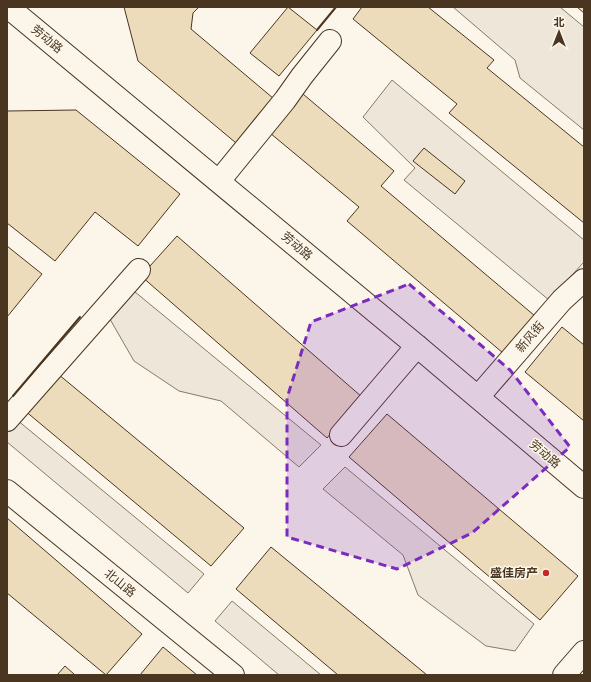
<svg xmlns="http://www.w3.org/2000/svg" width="591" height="682" viewBox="0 0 591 682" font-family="'Playfair Display','Noto Sans SC',serif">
  <rect width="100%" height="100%" fill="#fbf6e9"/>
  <!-- green -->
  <g fill="#ede6d9" stroke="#887966">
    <path d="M 453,7 L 560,7 L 584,27 L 584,130 L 520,78 L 515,60 Z"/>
    <path d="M 392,80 L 584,240 L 584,262 L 549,300 L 404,180 L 415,168 L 363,117 Z"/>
    <path d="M 129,287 L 321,445 L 299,467 L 221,401 L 179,391 L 134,361 L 107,314 Z"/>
    <path d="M 11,415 L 204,574 L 188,593 L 7,442 L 7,422 Z"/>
    <path d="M 345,467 L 534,624 L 515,651 L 486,646 L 418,595 L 403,555 L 323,489 Z"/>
    <path d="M 232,601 L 321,675 L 279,675 L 215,621 Z"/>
  </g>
  <!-- building -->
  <g fill="#ecdcbc" stroke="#4a3520">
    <path d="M 124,7 L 199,7 L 193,13 L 191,29 L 280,104 L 242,148 L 138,61 Z"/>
    <path d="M 288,7 L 317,30 L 279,76 L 250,53 Z"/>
    <path d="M 362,7 L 428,7 L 494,60 L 487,68 L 584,147 L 584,223 L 449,113 L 457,104 L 353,19 Z"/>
    <path d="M 577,7 L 584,7 L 584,13 Z"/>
    <path d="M 303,94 L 394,171 L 381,186 L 535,316 L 503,353 L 347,221 L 359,207 L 270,133 Z"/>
    <path d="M 76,110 L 180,194 L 138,246 L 95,212 L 55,261 L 7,223 L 7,111 Z"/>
    <path d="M 424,148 L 465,181 L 455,194 L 413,161 Z"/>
    <path d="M 177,236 L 362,397 L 327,438 L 141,276 Z"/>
    <path d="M 7,246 L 42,274 L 7,317 Z"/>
    <path d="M 562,327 L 584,345 L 584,421 L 525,372 Z"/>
    <path d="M 58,374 L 244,528 L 211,566 L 24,410 Z"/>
    <path d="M 387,414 L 578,576 L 540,620 L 349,457 Z"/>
    <path d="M 7,518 L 142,634 L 106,675 L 7,593 Z"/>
    <path d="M 271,547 L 427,675 L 338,675 L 236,589 Z"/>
    <path d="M 163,647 L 197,675 L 140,675 Z"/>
    <path d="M 65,666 L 75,675 L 57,675 Z"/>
  </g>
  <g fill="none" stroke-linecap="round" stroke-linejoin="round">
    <defs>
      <g id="minor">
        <path d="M 8,7 L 417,346 L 584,487"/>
        <path d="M 219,181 L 285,100 L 302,76 L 330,41"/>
        <path d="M 478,397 L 562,300 L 584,280"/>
        <path d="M 7,420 L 139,270"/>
        <path d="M 341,435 L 417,346"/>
        <path d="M 7,491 L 233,675"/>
        <path d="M 564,675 L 584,652"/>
      </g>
    </defs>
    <!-- minor casing -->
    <use href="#minor" stroke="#4a3520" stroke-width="24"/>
    <!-- minor -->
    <use href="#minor" stroke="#fbf6e9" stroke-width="22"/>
    <!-- wall -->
    <g stroke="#4a3520" stroke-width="2">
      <path d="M 317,30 L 336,7"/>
      <path d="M 13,396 L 80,317"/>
    </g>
  </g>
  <!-- marked area -->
  <path fill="#7b2cbf" fill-opacity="0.2" stroke="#7b2cbf" stroke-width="3" stroke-dasharray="8 5" stroke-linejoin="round" d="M 409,284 L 510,370 L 570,447 L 472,533 L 397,569 L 287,537 L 287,398 L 311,322 Z"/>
  <!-- markers -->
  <circle fill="#c62828" stroke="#fbf6e9" stroke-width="1.5" cx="546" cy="573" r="4"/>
  <g text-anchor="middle" stroke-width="3" stroke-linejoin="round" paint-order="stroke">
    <!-- street labels -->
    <g font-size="12" fill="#4a3520" stroke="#fbf6e9">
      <text transform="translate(47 39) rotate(39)" y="4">劳动路</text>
      <text transform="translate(297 246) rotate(40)" y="4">劳动路</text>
      <text transform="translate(530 337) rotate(-50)" y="4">新风街</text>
      <text transform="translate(545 454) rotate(40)" y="4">劳动路</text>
      <text transform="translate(120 583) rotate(39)" y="4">北山路</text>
    </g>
    <!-- poi labels -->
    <g font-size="12" font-weight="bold" fill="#4a3520" stroke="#fbf6e9" text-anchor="end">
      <text x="538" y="577">盛佳房产</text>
    </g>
  </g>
  <!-- border -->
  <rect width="591" height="682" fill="none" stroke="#4a3520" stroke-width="16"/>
  <!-- north arrow -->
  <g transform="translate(559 32)" stroke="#fbf6e9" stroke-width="3" paint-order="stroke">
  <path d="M0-3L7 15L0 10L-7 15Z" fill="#4a3520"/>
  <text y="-6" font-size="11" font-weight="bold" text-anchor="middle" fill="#4a3520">北</text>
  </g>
</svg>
